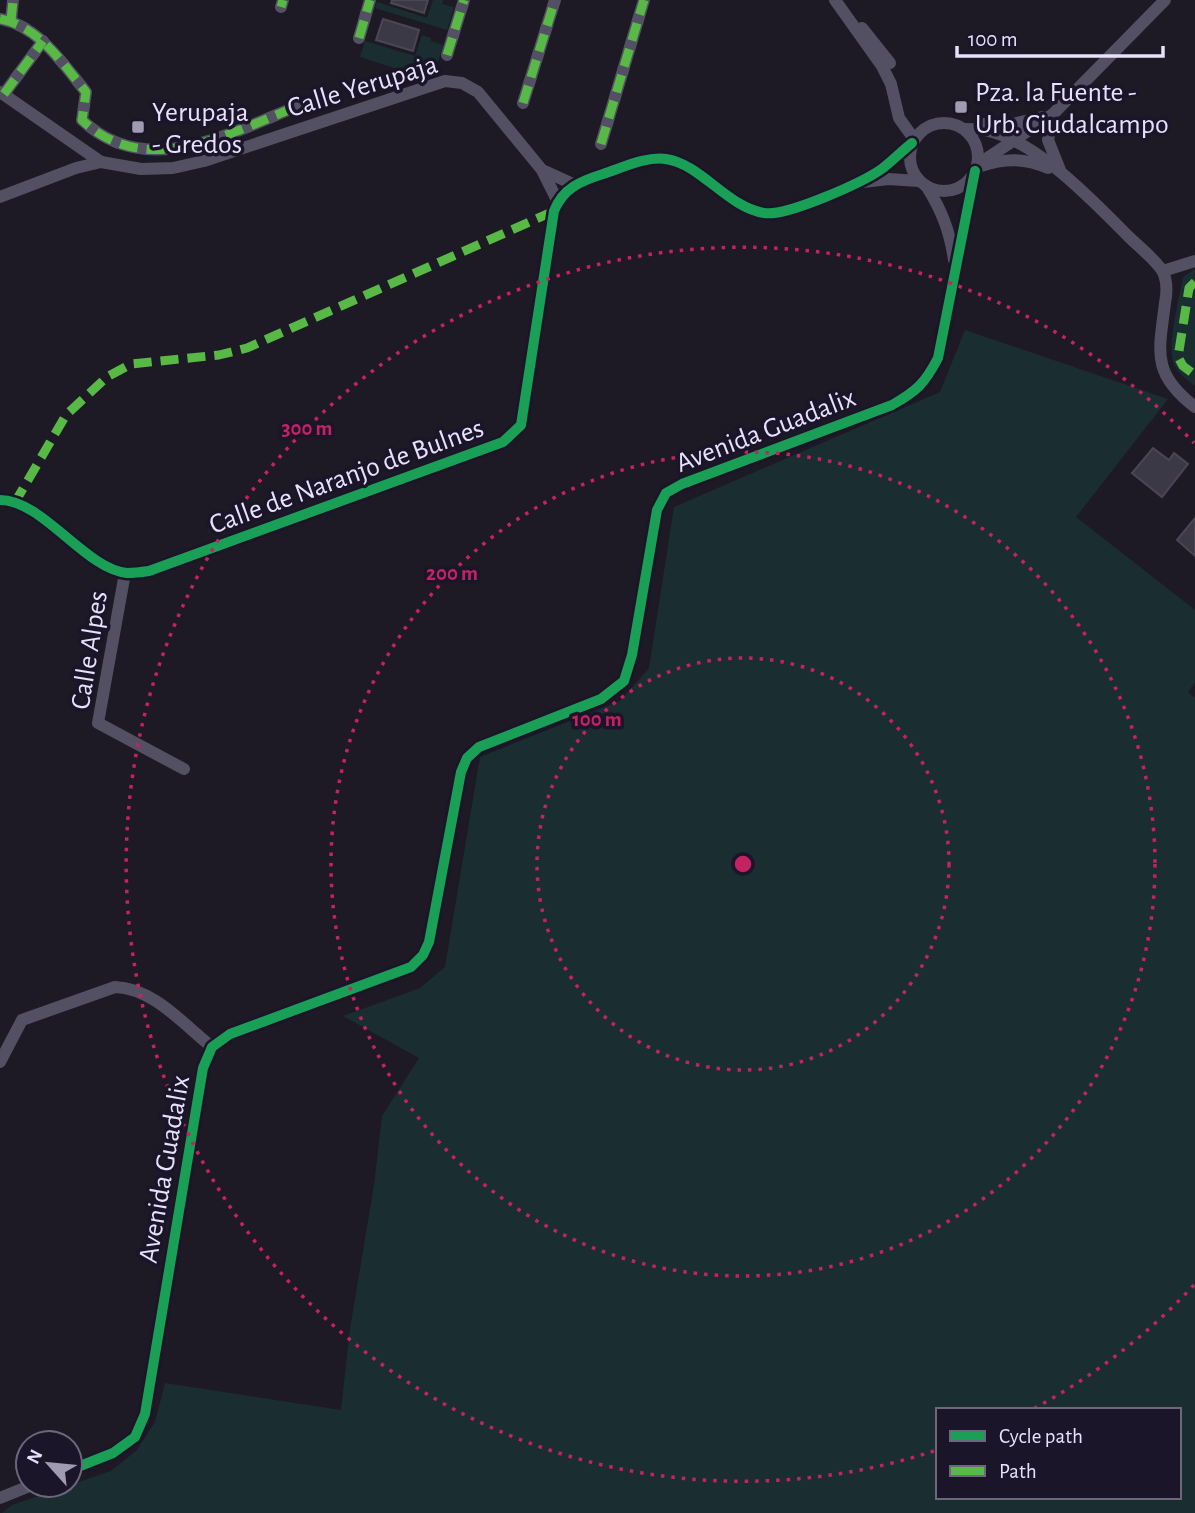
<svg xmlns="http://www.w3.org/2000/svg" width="1195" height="1513" viewBox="0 0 1195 1513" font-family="'Alegreya Sans',sans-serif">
  <rect width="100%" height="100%" fill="#1d1a25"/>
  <!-- green -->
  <g fill="#1a2e31" fill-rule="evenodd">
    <path d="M 433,0 L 443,0 L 442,4 L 454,7 L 447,30 L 375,8 L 377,2 L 427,18 Z"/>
    <path d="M 422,35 L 431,38 L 431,41 L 443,45 L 438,62 L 407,72 L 360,57 L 365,41 L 415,56 Z"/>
    <path d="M 1195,269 L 1195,386 C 1186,379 1176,372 1173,361 C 1168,340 1179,300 1183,277 Z"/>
    <path d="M 965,330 L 1168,399 L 1076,517 L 1195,610 L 1195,682 L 1188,692 L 1195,698 L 1195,1513 L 2,1513 L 12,1505 L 111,1471 L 137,1450 L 155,1422 L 165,1383 L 341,1410 L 350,1329 L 374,1185 L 382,1116 L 419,1058 L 343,1016 L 420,988 L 445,967 L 480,757 L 620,701 L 649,668 L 674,507 L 940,392 ZM 938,1410 L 1179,1410 L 1179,1497 L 938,1497 Z"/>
  </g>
  <!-- building -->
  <g fill="#3c3946" stroke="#4b4656" stroke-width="2">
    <path d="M 392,0 L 428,0 L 424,13 L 391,3 Z"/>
    <path d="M 383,19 L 419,30 L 413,51 L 376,40 Z"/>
    <path d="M 1153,448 L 1169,460 L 1174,453 L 1188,464 L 1162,497 L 1132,473 Z"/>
    <path d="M 1195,518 L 1195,556 L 1177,540 Z"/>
  </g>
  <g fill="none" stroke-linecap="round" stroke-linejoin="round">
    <!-- street -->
    <g stroke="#535063" stroke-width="12">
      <path d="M 835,0 L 882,66 L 891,84 L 899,118 L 914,139"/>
      <path d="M 281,7 L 283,0"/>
      <path d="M 0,19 C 39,26 63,64 86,92 L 82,120 C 146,181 230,133 298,106"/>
      <path d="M 11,21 L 13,0"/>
      <path d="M 862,28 L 890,63"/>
      <path d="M 359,38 L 370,0"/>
      <path d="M 447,55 L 464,0"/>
      <path d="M 0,92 L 101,162"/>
      <path d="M 4,94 L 43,41"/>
      <path d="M 523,103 L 555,0"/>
      <path d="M 1053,114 L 1048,140 L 1060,170"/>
      <circle cx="944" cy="157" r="34"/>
      <path d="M 981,124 L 1013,124 L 1042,117"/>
      <path d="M 964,129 C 971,129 979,129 985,130 C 1036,140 1093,201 1129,237 C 1138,246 1157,261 1163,272 C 1167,281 1167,293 1165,303 C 1159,352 1151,373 1195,407"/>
      <path d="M 601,144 L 644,0"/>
      <path d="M 977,165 L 1053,114 L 1165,0"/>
      <path d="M 981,166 C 1006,158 1024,158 1048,168"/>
      <path d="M 542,170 L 575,185"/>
      <path d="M 863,182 L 888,179 L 919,181"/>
      <path d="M 927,187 C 942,211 950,232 954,260"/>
      <path d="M 0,197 L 76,168 L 101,162 L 141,169 L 173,168 L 204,161 L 445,81 L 462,83 L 478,92 L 542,170 L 558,202"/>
      <path d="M 1163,271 L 1195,261"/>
      <path d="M 0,500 C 43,500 85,569 127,573 C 134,573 142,572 149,571 L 503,442 L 521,425 L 554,211 C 563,188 581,181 603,174 C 622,168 646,156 666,159 C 701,164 727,207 764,213 C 786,217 864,182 883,168 C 893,160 902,151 912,143"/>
      <path d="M 125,573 L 98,723 L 184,769"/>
      <path d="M 0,1062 L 22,1020 L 115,987 C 153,988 183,1024 212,1047"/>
      <path d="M 70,1470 L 113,1453 L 135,1437 L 145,1414 L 203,1068 L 212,1047 L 230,1034 L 411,967 L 423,955 L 429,942 L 461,772 L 467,758 L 479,747 L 601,699 L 624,681 L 632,655 L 657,510 L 666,493 L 682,484 L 892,405 C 917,391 925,383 938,358 L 975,171"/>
      <path d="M 0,1498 L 32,1485"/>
    </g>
    <!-- quiet -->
    <g stroke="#58b947" stroke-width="9" stroke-dasharray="18 9" stroke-linecap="butt">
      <path d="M 281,7 L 283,0"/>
      <path d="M 0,19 C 39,26 63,64 86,92 L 82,120 C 146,181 230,133 298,106"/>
      <path d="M 11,21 L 13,0"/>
      <path d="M 359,38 L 370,0"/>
      <path d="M 447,55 L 464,0"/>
      <path d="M 4,94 L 43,41"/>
      <path d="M 523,103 L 555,0"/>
      <path d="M 601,144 L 644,0"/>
      <path d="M 1195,282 L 1189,288 L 1178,357 L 1183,366 L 1195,375"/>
      <path d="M 14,504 L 66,415 L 107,377 L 131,364 L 219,355 L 247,348 L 554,211"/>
    </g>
    <defs>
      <g id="cycleway">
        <path d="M 0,500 C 43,500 85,569 127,573 C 134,573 142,572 149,571 L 503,442 L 521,425 L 554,211 C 563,188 581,181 603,174 C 622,168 646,156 666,159 C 701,164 727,207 764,213 C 786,217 864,182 883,168 C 893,160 902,151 912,143"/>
        <path d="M 70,1470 L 113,1453 L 135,1437 L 145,1414 L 203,1068 L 212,1047 L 230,1034 L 411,967 L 423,955 L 429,942 L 461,772 L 467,758 L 479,747 L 601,699 L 624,681 L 632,655 L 657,510 L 666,493 L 682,484 L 892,405 C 917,391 925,383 938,358 L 975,171"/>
      </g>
    </defs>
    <!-- cycleway casing -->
    <use href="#cycleway" stroke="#1b152a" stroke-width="15"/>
    <!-- cycleway -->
    <use href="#cycleway" stroke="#1a9f57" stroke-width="10"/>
  </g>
  <!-- distance rings -->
  <g fill="none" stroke="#c42263" stroke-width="3.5" stroke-dasharray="3.5 7">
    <circle cx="743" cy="864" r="206"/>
    <circle cx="743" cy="864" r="412"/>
    <path d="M1194 1285A617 617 0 0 1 1033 1409M934 1451A617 617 0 1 1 1194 443"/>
  </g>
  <!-- markers -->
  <g fill="#a09bb0" stroke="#1b152a" stroke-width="2.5">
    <rect x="954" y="100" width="14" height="14" rx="3.5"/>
    <rect x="131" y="120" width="14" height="14" rx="3.5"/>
  </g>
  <g text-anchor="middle" stroke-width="7" stroke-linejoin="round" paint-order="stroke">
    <!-- street labels -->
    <g font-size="28" fill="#e7e1fb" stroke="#1b152a">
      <text transform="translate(362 85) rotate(-17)" y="10">Calle Yerupaja</text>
      <text transform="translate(765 429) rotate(-21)" y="10">Avenida Guadalix</text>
      <text transform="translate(346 475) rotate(-20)" y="10">Calle de Naranjo de Bulnes</text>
      <text transform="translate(88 650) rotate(-81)" y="10">Calle Alpes</text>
      <text transform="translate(163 1169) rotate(-80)" y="10">Avenida Guadalix</text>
    </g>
    <!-- poi labels -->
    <g font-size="28" fill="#e7e1fb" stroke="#1b152a" text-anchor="start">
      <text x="975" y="101">Pza. la Fuente -<tspan x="975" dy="32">Urb. Ciudalcampo</tspan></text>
      <text x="152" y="121">Yerupaja<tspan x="152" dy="32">- Gredos</tspan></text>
    </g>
  </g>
  <circle cx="743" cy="864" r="10" fill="#c42263" stroke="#1b152a" stroke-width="3.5"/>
  <g font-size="21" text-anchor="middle" font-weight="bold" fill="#c42263" stroke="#1b152a" stroke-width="7" stroke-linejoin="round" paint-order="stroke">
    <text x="307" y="435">300 m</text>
    <text x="452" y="580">200 m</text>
    <text x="597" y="726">100 m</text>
  </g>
  <!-- legend -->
  <rect x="936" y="1408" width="245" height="91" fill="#1b152a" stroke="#6d677e" stroke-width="2"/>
  <rect x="950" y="1431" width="35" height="10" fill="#1a9f57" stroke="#6d677e" stroke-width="2"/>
  <text x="999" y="1443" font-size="21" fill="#e7e1fb">Cycle path</text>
  <rect x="950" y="1466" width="35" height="10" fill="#58b947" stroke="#6d677e" stroke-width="2"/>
  <text x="999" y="1478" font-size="21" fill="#e7e1fb">Path</text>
  <!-- north arrow -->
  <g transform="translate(49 1464) rotate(297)"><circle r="33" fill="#1b152a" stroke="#6d677e" stroke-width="2"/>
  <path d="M0-5L12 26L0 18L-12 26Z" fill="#a09bb0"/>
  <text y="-10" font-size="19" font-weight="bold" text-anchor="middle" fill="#e7e1fb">N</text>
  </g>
  <!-- scale -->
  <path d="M957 46v10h206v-10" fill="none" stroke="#e7e1fb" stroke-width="3.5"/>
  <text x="968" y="46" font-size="21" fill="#e7e1fb" stroke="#1b152a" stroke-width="5" paint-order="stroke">100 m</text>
</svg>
